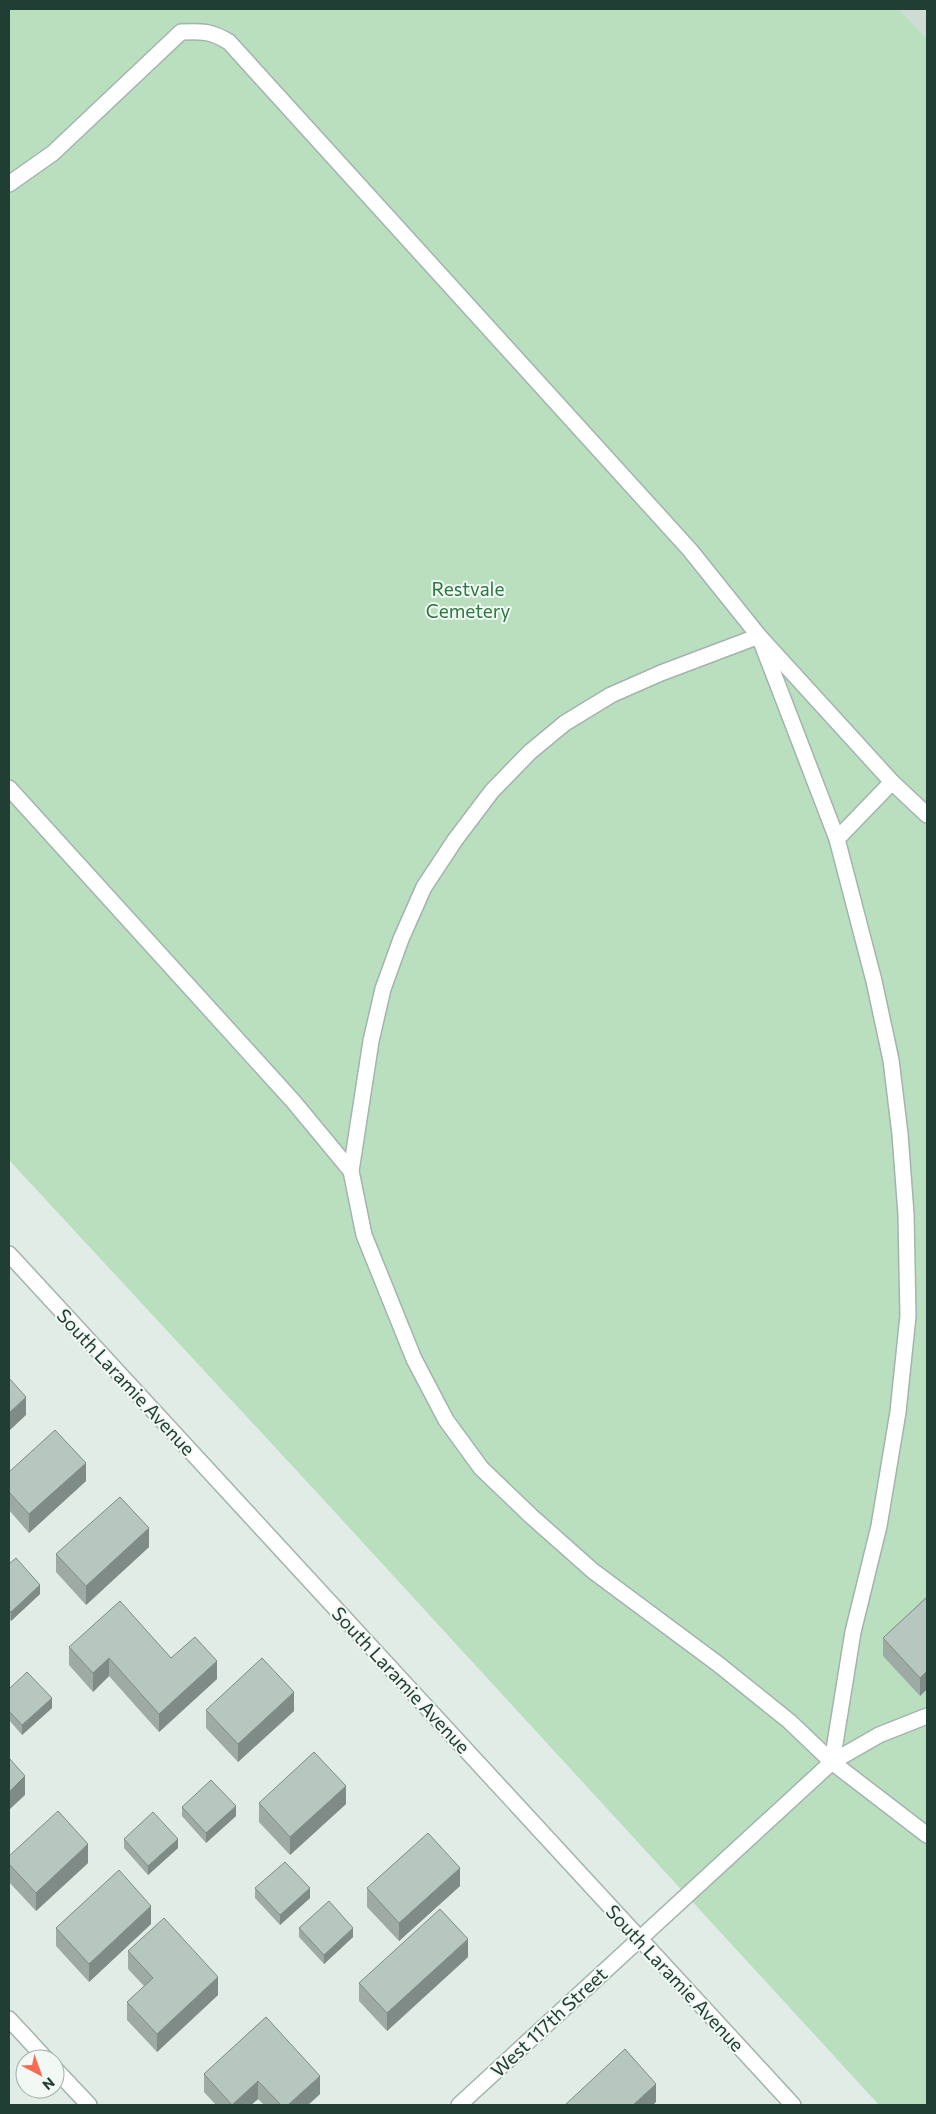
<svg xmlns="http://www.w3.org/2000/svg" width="936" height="2114" viewBox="0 0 936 2114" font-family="Commissioner,sans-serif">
  <rect width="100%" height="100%" fill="#e1ece6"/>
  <!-- built -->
  <path fill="#cfdcd5" d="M 899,9 L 927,9 L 927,39 Z"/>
  <!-- green -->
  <path fill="#b9dfbf" d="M 9,9 L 899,9 L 927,39 L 927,2105 L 879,2105 L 322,1498 L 9,1160 Z"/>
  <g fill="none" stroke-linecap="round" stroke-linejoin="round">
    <defs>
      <g id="minor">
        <path d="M 9,184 L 53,153 L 181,32 C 202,31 211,31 229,42 L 690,550 L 759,636 L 892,782"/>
        <path d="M 9,788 L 293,1101 L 351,1171"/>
        <path d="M 837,839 L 892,782 L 927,815"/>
        <path d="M 9,1254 L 793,2105"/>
        <path d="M 832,1762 L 853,1632 L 879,1526 L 898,1412 L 908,1316 L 906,1214 L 900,1134 L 891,1060 L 874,981 L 837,839 L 759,636 L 661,673 L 611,695 L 565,723 L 530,752 L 492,791 L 455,840 L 424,887 L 401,939 L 383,989 L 371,1041 L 351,1171 L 364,1235 L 414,1359 L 446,1420 L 481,1468 L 531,1516 L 593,1571 L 718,1664 L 789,1721 L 832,1762 L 927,1835"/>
        <path d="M 9,2019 L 46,2059"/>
        <path d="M 55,2069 L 89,2105"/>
        <path d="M 459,2105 L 832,1762 L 879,1735 L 927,1716"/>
      </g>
    </defs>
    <!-- minor casing -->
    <use href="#minor" stroke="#a3b4ad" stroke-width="18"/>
    <!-- minor -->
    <use href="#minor" stroke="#fff" stroke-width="15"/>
  </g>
  <!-- wall -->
  <g fill="#9daba4">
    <path d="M 9,1472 L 86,1481 L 29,1533 L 9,1510 Z"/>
    <path d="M 149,1547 L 86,1605 L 56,1572 L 56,1554 Z"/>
    <path d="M 9,1564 L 40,1594 L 11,1621 L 9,1619 Z"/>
    <path d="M 927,1597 L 927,1689 L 920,1696 L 883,1656 L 883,1638 Z"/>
    <path d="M 69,1647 L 171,1658 L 217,1679 L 159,1732 L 109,1676 L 93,1692 L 69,1665 Z"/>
    <path d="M 9,1689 L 52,1708 L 22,1735 L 9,1720 Z"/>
    <path d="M 206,1710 L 294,1711 L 238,1762 L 206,1728 Z"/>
    <path d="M 259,1803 L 346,1804 L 290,1855 L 259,1822 Z"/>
    <path d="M 182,1807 L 236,1816 L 206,1843 L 182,1816 Z"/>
    <path d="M 124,1839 L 178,1848 L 148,1875 L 124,1848 Z"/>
    <path d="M 9,1856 L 88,1863 L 36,1911 L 9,1882 Z"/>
    <path d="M 460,1886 L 399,1941 L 367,1907 L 367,1888 Z"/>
    <path d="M 255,1888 L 310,1898 L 280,1925 L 255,1898 Z"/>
    <path d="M 151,1924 L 89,1982 L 56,1946 L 56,1928 Z"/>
    <path d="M 299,1928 L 353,1937 L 324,1964 L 299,1937 Z"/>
    <path d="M 128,1951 L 218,1995 L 157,2052 L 127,2020 L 127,2002 L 144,1986 L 128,1969 Z"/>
    <path d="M 468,1957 L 387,2031 L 359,2001 L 359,1983 Z"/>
    <path d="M 266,2017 L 320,2094 L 308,2105 L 264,2105 L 258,2099 L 251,2105 L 216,2105 L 204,2092 L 204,2074 Z"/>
  </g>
  <!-- shaded-wall -->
  <g fill="#7f8b86">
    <path d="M 26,1397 L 26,1415 L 9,1431 L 9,1413 Z"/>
    <path d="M 86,1463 L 86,1481 L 29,1533 L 29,1514 Z"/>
    <path d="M 149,1528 L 149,1547 L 86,1605 L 86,1586 Z"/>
    <path d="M 40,1585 L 40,1594 L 11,1621 L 11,1612 Z"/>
    <path d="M 109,1658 L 109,1676 L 93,1692 L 93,1673 Z"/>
    <path d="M 217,1661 L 217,1679 L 159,1732 L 159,1714 Z"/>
    <path d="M 927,1671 L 927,1689 L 920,1696 L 920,1678 Z"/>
    <path d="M 294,1692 L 294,1711 L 238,1762 L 238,1744 Z"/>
    <path d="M 52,1698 L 52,1708 L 22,1735 L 22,1725 Z"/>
    <path d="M 25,1776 L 25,1795 L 9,1810 L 9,1792 Z"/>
    <path d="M 346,1786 L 346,1804 L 290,1855 L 290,1837 Z"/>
    <path d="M 236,1806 L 236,1816 L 206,1843 L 206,1833 Z"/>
    <path d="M 178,1839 L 178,1848 L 148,1875 L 148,1866 Z"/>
    <path d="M 88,1844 L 88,1863 L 36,1911 L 36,1893 Z"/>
    <path d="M 460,1868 L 460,1886 L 399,1941 L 399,1923 Z"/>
    <path d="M 310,1888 L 310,1898 L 280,1925 L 280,1915 Z"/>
    <path d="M 151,1906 L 151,1924 L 89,1982 L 89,1964 Z"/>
    <path d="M 353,1928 L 353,1937 L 324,1964 L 324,1955 Z"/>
    <path d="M 468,1939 L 468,1957 L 387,2031 L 387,2013 Z"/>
    <path d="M 218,1977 L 218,1995 L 157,2052 L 157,2034 Z"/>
    <path d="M 320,2076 L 320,2094 L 308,2105 L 288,2105 Z"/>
    <path d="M 258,2081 L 258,2099 L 251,2105 L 232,2105 Z"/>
    <path d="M 656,2084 L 656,2102 L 653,2105 L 633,2105 Z"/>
  </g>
  <!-- building -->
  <g fill="#b6c7bf" stroke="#7f8b86">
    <path d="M 9,1378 L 26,1397 L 9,1413 Z"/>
    <path d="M 55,1430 L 86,1463 L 29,1514 L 9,1492 L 9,1472 Z"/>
    <path d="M 120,1497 L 149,1528 L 86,1586 L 56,1554 Z"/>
    <path d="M 16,1558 L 40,1585 L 11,1612 L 9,1610 L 9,1564 Z"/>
    <path d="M 927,1597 L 927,1671 L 920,1678 L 883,1638 Z"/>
    <path d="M 120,1601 L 171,1658 L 195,1637 L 217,1661 L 159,1714 L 109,1658 L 93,1673 L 69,1647 Z"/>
    <path d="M 262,1658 L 294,1692 L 238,1744 L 206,1710 Z"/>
    <path d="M 27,1672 L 52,1698 L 22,1725 L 9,1711 L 9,1689 Z"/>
    <path d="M 314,1752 L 346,1786 L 290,1837 L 259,1803 Z"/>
    <path d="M 9,1758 L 25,1776 L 9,1792 Z"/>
    <path d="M 211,1780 L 236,1806 L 206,1833 L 182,1807 Z"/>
    <path d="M 58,1811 L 88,1844 L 36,1893 L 9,1864 L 9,1856 Z"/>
    <path d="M 153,1812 L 178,1839 L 148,1866 L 124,1839 Z"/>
    <path d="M 428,1833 L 460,1868 L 399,1923 L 367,1888 Z"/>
    <path d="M 285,1862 L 310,1888 L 280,1915 L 255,1888 Z"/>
    <path d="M 119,1870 L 151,1906 L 89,1964 L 56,1928 Z"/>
    <path d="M 329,1901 L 353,1928 L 324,1955 L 299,1928 Z"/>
    <path d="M 440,1909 L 468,1939 L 387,2013 L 359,1983 Z"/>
    <path d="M 164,1918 L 218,1977 L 157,2034 L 127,2002 L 153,1978 L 128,1951 Z"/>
    <path d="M 266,2017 L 320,2076 L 288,2105 L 281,2105 L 258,2081 L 232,2105 L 204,2074 Z"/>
    <path d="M 625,2049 L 656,2084 L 633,2105 L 565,2105 Z"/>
  </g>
  <g text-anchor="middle" stroke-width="4" stroke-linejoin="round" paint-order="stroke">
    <!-- park labels -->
    <g font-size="19" fill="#28773f" stroke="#f2f9f5">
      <text x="468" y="596">Restvale<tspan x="468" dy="22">Cemetery</tspan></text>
    </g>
    <!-- street labels -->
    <g font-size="19" fill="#203e33" stroke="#f2f9f5">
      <text transform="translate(126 1382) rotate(47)" y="7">South Laramie Avenue</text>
      <text transform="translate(401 1680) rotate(47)" y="7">South Laramie Avenue</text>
      <text transform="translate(675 1978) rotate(47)" y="7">South Laramie Avenue</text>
      <text transform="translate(549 2022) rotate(-43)" y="7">West 117th Street</text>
    </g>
  </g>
  <!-- border -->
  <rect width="936" height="2114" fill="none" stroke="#203e33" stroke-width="20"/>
  <!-- north arrow -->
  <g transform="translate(40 2074) rotate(139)"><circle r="24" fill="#f2f9f5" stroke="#9eaea7"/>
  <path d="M0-4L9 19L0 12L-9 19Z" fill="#f96b52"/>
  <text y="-8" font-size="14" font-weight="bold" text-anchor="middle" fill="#203e33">N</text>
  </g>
</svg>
